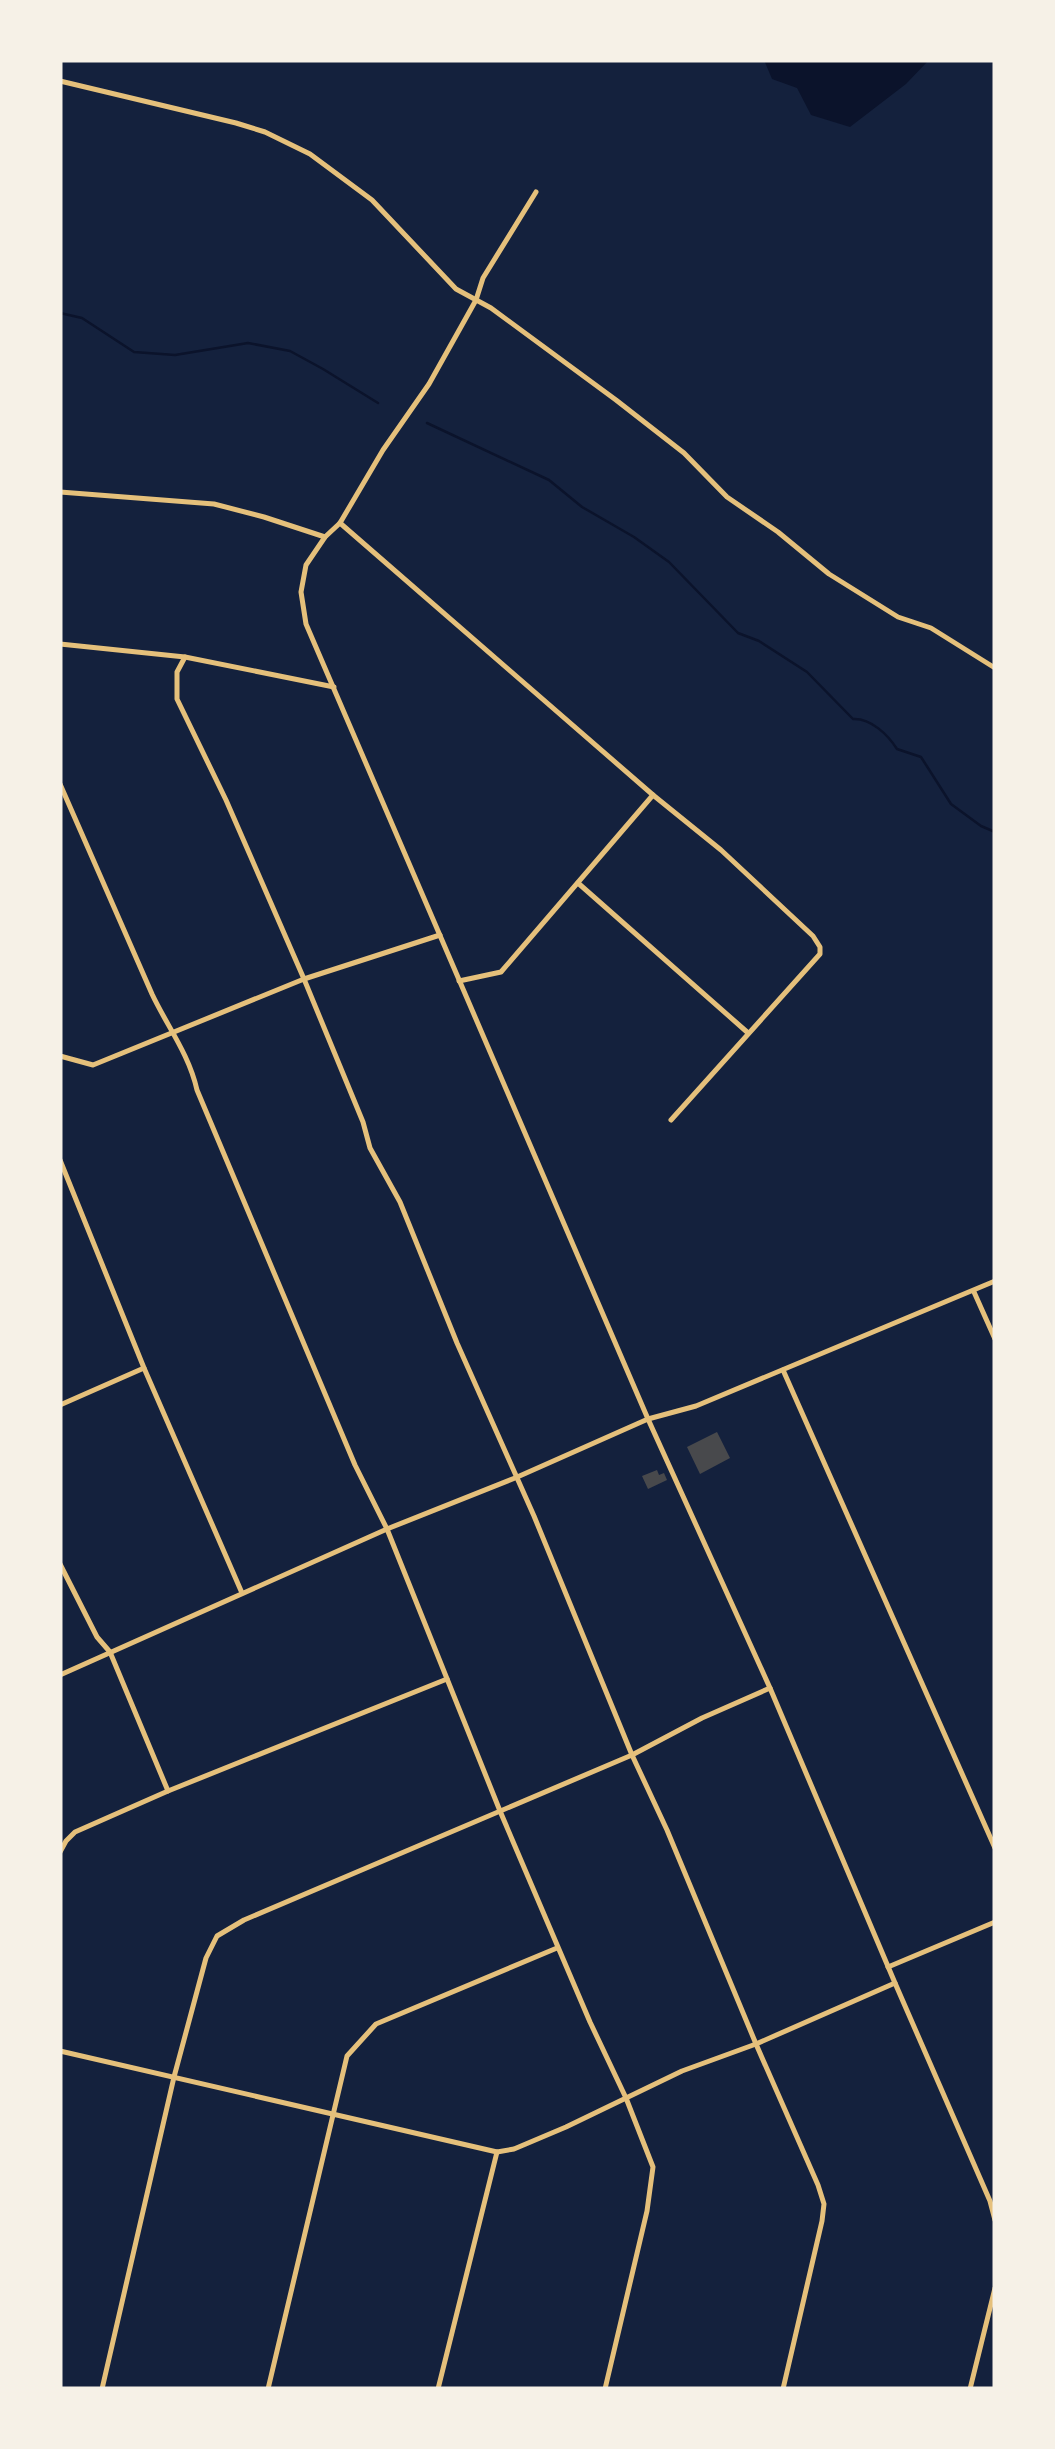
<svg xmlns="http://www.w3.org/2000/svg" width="1055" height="2449" viewBox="0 0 1055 2449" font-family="'Roboto Condensed',sans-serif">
  <rect width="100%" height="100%" fill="#14213d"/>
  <!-- water -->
  <path fill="#0b132b" d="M 764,60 L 929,60 L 906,84 L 850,127 L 811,115 L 797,88 L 772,79 Z"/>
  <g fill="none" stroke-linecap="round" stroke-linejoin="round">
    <!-- stream -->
    <g stroke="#0b132b" stroke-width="2.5">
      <path d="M 60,313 L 82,318 L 134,352 L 175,355 L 248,343 L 290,351 L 323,369 L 378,403"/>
      <path d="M 427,423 L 549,480 L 582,507 L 634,537 L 669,562 L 738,633 L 759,641 L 807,672 L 853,719 C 871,718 888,735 897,749 L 921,757 L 951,804 L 981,826 L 995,832"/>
    </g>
  </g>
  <!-- building -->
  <g fill="#48494c">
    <path d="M 717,1432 L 730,1458 L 700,1474 L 687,1447 Z"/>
    <path d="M 657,1470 L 659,1475 L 664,1473 L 667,1480 L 648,1489 L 642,1476 Z"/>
  </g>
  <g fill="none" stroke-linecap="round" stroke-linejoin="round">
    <!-- minor -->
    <g stroke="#e5c07b" stroke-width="5">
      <path d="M 60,81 L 236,123 L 265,132 L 310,154 L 372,200 L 456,289 L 491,308 L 616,400 L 684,453 L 727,497 L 778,532 L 829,574 L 898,617 L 931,628 L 995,668"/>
      <path d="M 536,192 L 483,278 L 476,300 L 429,384 L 383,450 L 340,523 L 325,537 L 306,565 L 301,592 L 306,624 L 648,1419 L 770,1688 L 895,1983 L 990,2201 L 995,2220"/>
      <path d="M 60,492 L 214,504 L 264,517 L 325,537"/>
      <path d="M 340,523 L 653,795 L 721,850 L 813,936 L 820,947 L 820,954 L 671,1120"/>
      <path d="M 60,644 L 185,657 L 334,687"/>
      <path d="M 185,657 L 177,672 L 177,699 L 226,800 L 304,979 L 363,1122 L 370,1148 L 400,1202 L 457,1343 L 534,1516 L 632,1755 L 667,1830 L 756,2044 L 818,2185 L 824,2204 L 822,2221 L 783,2389"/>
      <path d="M 60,784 L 152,994 C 167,1026 189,1054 197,1090 L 355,1465 L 387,1529 L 500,1811 L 590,2022 L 626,2098 L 653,2167 L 647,2211 L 605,2389"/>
      <path d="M 578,883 L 747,1032"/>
      <path d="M 459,981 L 501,972 L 653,795"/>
      <path d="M 60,1056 L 93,1065 L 304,979 L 440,935"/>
      <path d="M 60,1160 L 144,1368 L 242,1593"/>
      <path d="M 974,1292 L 995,1339"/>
      <path d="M 783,1370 L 995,1848"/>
      <path d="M 60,1405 L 144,1368"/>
      <path d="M 60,1564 L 97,1637 L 110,1652 L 168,1791"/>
      <path d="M 60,1675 L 387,1529 L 515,1478 L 648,1419 L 696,1406 L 995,1281"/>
      <path d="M 60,1852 L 66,1841 L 75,1832 L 168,1791 L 447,1679"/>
      <path d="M 888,1967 L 995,1922"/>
      <path d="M 60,2051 L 497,2152 L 514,2149 L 566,2127 L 682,2071 L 756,2044 L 895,1983"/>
      <path d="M 102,2389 L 174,2077 L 206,1958 L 217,1936 L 244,1920 L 632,1755 L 702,1718 L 770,1688"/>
      <path d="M 268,2389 L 347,2056 L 376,2024 L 557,1948"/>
      <path d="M 438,2389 L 497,2152"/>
      <path d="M 970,2389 L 995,2288"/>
    </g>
  </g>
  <!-- border -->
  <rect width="1055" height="2449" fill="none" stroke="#f6f1e7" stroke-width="125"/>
</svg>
